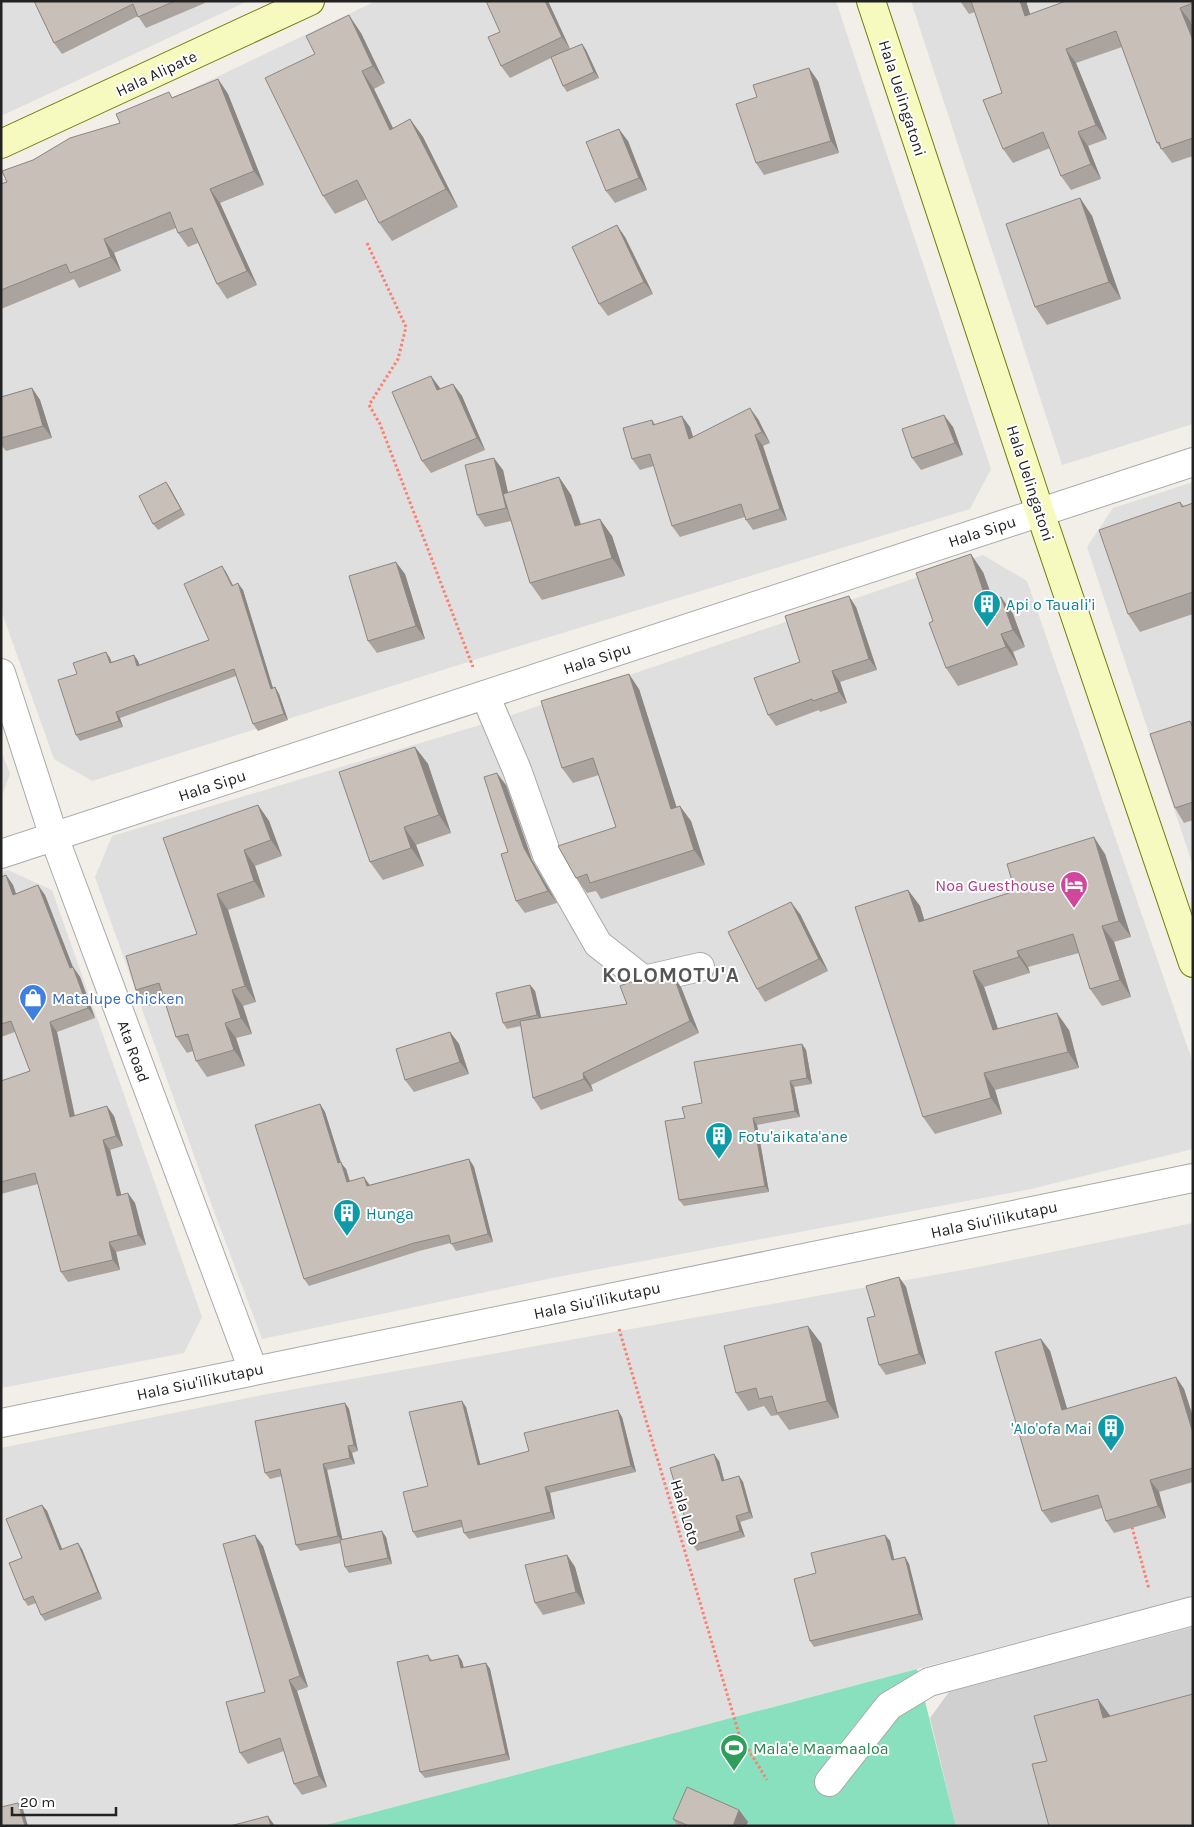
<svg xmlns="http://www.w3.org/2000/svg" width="1194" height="1827" viewBox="0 0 1194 1827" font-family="Karla,sans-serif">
  <rect width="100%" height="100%" fill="#f2efe9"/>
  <!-- residential -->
  <g fill="#e0dfdf">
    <path d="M 1,1 L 248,1 L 1,116 Z"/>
    <path d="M 376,1 L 836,1 L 991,469 L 970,509 L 490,655 L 92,781 L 54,759 L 1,610 L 1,180 Z"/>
    <path d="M 911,1 L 1193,1 L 1193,424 L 1062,465 Z"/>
    <path d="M 1193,482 L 1193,866 L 1087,547 L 1113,508 Z"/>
    <path d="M 983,555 L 1027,581 L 1193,1063 L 1193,1149 L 1031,1189 L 557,1277 L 262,1339 L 212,1206 L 95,877 L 112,836 L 503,718 Z"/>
    <path d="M 1,750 L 10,774 L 1,798 Z"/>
    <path d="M 8,870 L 52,890 L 202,1317 L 184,1353 L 1,1388 L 1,872 Z"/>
    <path d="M 1193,1223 L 1193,1596 L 322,1826 L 1,1826 L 1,1448 L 267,1394 L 979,1267 Z"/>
  </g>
  <!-- religious -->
  <path fill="#d0d0d0" d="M 1193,1627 L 1193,1826 L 956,1826 L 930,1718 L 949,1692 Z"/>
  <!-- pitch -->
  <path fill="#88e0be" d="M 917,1669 L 956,1826 L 322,1826 Z"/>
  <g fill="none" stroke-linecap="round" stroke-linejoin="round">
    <defs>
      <g id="street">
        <path d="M 1,673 L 54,837 L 253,1370"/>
        <path d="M 485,695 L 517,770 L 547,855 L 598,944 L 644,980 L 700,967"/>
        <path d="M 1,854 L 1193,462"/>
        <path d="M 1,1423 L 1193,1178"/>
        <path d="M 829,1782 L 889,1706 L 929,1682 L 1193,1611"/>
      </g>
      <g id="secondary">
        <path d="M 871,1 L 1040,512 L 1193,963"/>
        <path d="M 1,144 L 310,1"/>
      </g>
    </defs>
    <!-- street casing -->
    <use href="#street" stroke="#a9a9a9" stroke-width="30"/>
    <!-- secondary casing -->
    <use href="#secondary" stroke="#707d05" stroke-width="30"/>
    <!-- path -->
    <g stroke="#fa8072" stroke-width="3" stroke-dasharray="2.5 2.5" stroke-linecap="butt">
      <path d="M 367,243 L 406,327 L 398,359 L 369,405 L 380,424 L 473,667"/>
      <path d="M 619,1329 L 739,1734 L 767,1780"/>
      <path d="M 1132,1527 L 1149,1589"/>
    </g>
    <!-- street -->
    <use href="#street" stroke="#fff" stroke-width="28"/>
    <!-- secondary -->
    <use href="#secondary" stroke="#f7fabf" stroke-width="28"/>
  </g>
  <!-- wall -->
  <g fill="#aba49e">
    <path d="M 34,1 L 204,1 L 205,3 L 146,28 L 138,16 L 62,54 L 54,43 Z"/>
    <path d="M 548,1 L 570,49 L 582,44 L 586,50 L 599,78 L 567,92 L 563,86 L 551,58 L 510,78 L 501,66 L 500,32 Z"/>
    <path d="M 960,1 L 1026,1 L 1030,14 L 1193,1 L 1193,22 L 1191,22 L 1193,28 L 1193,156 L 1172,163 L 1157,143 L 1122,47 L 1076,63 L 1107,139 L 1088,146 L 1101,179 L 1071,190 L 1061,176 L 1050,148 L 1013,163 L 1003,149 L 1002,93 L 975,12 L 969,14 Z"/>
    <path d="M 361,33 L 385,83 L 374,89 L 393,128 L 410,119 L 423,137 L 458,207 L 392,241 L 379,223 L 367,199 L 335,214 L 323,196 L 315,54 Z"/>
    <path d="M 218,79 L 228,94 L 264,185 L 220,203 L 257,285 L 227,299 L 217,284 L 198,243 L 188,247 L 178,233 L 176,228 L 114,253 L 121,271 L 79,288 L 74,279 L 1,309 L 1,184 L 7,182 L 33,160 L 120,123 L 173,97 Z"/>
    <path d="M 818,81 L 839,153 L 764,175 L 756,163 L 757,97 Z"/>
    <path d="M 628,141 L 647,190 L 615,203 L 606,191 Z"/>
    <path d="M 1080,198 L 1092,216 L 1121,299 L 1047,325 L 1035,307 Z"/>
    <path d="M 625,237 L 653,294 L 608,316 L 599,304 Z"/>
    <path d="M 431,376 L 440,389 L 453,384 L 462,396 L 485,450 L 431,473 L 422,461 Z"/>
    <path d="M 32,388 L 40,400 L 52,438 L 6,451 L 1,445 L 1,397 Z"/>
    <path d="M 758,419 L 770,443 L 763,446 L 787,520 L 753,530 L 746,520 L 745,517 L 680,537 L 672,526 L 654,466 L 640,470 L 632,459 L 652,420 L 655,424 L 690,427 L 693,437 Z"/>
    <path d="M 953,427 L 963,455 L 921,470 L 912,458 Z"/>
    <path d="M 503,470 L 508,493 L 559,477 L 571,495 L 581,524 L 612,536 L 625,576 L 542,600 L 530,583 L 511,521 L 485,527 L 477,515 Z"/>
    <path d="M 166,482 L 170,488 L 185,515 L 158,530 L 153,524 Z"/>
    <path d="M 1180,502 L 1184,506 L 1193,503 L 1193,614 L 1140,632 L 1128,614 Z"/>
    <path d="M 222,566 L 226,572 L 233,585 L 243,590 L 273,688 L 275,687 L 279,694 L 288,720 L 258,731 L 253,724 L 236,676 L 120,718 L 123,727 L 80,741 L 76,735 L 77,674 L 110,658 L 111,662 L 134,655 L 138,661 L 139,665 L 209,640 Z"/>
    <path d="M 983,572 L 993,600 L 1001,597 L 1013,614 L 1025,647 L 1013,652 L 1018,665 L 958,686 L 946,668 L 933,621 Z"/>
    <path d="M 405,574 L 425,639 L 377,653 L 368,641 Z"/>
    <path d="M 856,607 L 877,670 L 840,682 L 847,703 L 820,712 L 819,710 L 776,726 L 768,715 L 800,662 Z"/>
    <path d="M 639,689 L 676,807 L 691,821 L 705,865 L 601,899 L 596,891 L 587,893 L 576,878 L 616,827 L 599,775 L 573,783 L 562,768 Z"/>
    <path d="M 1190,721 L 1193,724 L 1193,820 L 1184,823 L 1175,808 Z"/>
    <path d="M 415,747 L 428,764 L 451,833 L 416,845 L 424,866 L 383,880 L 370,862 Z"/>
    <path d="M 506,785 L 532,860 L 557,903 L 525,913 L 516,901 L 508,852 Z"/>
    <path d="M 258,805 L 269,821 L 282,856 L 255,866 L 265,897 L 228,910 L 256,1002 L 243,1006 L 252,1034 L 236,1038 L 245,1066 L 207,1077 L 196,1061 L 193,1051 L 187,1053 L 176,1037 L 165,1001 L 148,1006 L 136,990 L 197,934 Z"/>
    <path d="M 1105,854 L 1131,937 L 1114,942 L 1131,997 L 1102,1006 L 1090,989 L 1079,953 L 1028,967 L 1030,973 L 984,987 L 998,1029 L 1069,1030 L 1079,1068 L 995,1090 L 1002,1114 L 935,1134 L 923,1117 L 908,890 L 920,906 L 924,920 L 1015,891 Z"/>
    <path d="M 6,875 L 13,885 L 16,894 L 45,895 L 73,967 L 80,977 L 95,1018 L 57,1032 L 75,1116 L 114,1116 L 123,1146 L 110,1150 L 121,1194 L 135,1203 L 146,1245 L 116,1252 L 120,1270 L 68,1282 L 61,1272 L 38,1184 L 1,1194 L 1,1081 L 30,1071 L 15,1032 L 1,1037 L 1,877 Z"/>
    <path d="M 800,914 L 828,971 L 765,1002 L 757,989 Z"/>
    <path d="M 530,985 L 535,991 L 541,1018 L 627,1004 L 681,987 L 699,1033 L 591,1085 L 593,1091 L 541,1110 L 533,1098 L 521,1026 L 507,1029 L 503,1023 Z"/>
    <path d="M 450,1032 L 459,1044 L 469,1074 L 414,1092 L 405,1080 Z"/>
    <path d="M 802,1044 L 806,1050 L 812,1084 L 794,1087 L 800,1117 L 757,1125 L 769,1192 L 684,1206 L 679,1200 L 685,1118 Z"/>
    <path d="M 320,1104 L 325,1112 L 341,1163 L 346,1169 L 350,1181 L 369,1185 L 469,1159 L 474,1167 L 493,1242 L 456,1251 L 451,1243 L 419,1251 L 309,1286 L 304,1279 Z"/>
    <path d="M 899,1277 L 906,1287 L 926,1364 L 886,1375 L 879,1365 L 875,1316 Z"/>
    <path d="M 1041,1339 L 1050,1351 L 1067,1409 L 1176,1377 L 1184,1389 L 1193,1417 L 1193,1482 L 1159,1492 L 1166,1518 L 1114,1533 L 1106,1521 L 1102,1508 L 1051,1523 L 1042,1511 Z"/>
    <path d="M 821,1343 L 839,1418 L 789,1430 L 778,1415 L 771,1416 L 764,1406 L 748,1411 L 736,1393 Z"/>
    <path d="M 345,1403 L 349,1409 L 358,1451 L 352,1453 L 355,1464 L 327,1470 L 342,1539 L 386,1537 L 392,1564 L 349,1573 L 345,1567 L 341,1543 L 300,1551 L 296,1545 L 282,1476 L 270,1479 L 265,1473 Z"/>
    <path d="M 466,1407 L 480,1464 L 529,1451 L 622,1417 L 636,1472 L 550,1493 L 555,1519 L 469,1539 L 464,1533 L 463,1527 L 417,1538 L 413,1532 L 428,1486 Z"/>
    <path d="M 719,1461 L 724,1480 L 739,1476 L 743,1482 L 753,1518 L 740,1522 L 745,1537 L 697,1551 L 693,1545 Z"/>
    <path d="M 42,1505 L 47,1511 L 62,1550 L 82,1549 L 102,1599 L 45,1621 L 41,1615 L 36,1603 L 28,1606 L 24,1600 L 22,1558 Z"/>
    <path d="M 885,1535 L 890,1541 L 894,1560 L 905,1557 L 909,1564 L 923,1620 L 814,1647 L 810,1641 L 816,1573 Z"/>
    <path d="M 263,1546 L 308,1687 L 297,1691 L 327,1787 L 302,1795 L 294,1784 L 284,1751 L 248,1764 L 240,1753 L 265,1692 Z"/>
    <path d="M 567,1555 L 575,1567 L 585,1604 L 543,1615 L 535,1603 Z"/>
    <path d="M 428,1655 L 432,1660 L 458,1655 L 462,1661 L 464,1667 L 486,1663 L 490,1669 L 510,1760 L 425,1778 L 420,1772 Z"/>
    <path d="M 739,1810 L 748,1822 L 746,1826 L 678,1826 L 673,1819 Z"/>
  </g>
  <!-- shaded-wall -->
  <g fill="#8b8681">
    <path d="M 545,1 L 548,1 L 570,49 L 562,37 Z"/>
    <path d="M 1020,1 L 1026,1 L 1035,30 L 1025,16 Z"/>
    <path d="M 1180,8 L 1191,22 L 1193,28 L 1193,40 Z"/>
    <path d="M 349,15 L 361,33 L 385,83 L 373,66 Z"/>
    <path d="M 582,44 L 586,50 L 599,78 L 594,72 Z"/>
    <path d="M 1066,49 L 1076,63 L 1107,139 L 1096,125 Z"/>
    <path d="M 809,68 L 818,81 L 839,153 L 831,141 Z"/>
    <path d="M 362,71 L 374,89 L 402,147 L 390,130 Z"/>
    <path d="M 218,79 L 228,94 L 264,185 L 254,171 Z"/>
    <path d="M 410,119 L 423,137 L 458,207 L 446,189 Z"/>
    <path d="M 619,129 L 628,141 L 647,190 L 639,178 Z"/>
    <path d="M 1078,132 L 1088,146 L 1101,179 L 1091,164 Z"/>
    <path d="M 210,189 L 220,203 L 257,285 L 247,271 Z"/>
    <path d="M 1080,198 L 1092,216 L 1121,299 L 1109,282 Z"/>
    <path d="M 617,225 L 625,237 L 653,294 L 644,282 Z"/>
    <path d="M 104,239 L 114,253 L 121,271 L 111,257 Z"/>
    <path d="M 431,376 L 440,388 L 446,402 L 437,390 Z"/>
    <path d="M 453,384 L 462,396 L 485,450 L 477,438 Z"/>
    <path d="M 32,388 L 40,400 L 52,438 L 43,426 Z"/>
    <path d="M 750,408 L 758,419 L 770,443 L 762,432 Z"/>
    <path d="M 944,415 L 953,427 L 963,455 L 955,443 Z"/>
    <path d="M 682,416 L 690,427 L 697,450 L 689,439 Z"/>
    <path d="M 755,435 L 763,446 L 787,520 L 780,509 Z"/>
    <path d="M 494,458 L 503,470 L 514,520 L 506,508 Z"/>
    <path d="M 559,477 L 571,495 L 587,544 L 575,526 Z"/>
    <path d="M 166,482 L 170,488 L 185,515 L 181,509 Z"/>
    <path d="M 600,519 L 612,536 L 625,576 L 612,558 Z"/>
    <path d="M 971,554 L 983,572 L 1000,619 L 987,602 Z"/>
    <path d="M 396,562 L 405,574 L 425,639 L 416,626 Z"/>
    <path d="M 222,566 L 226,572 L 236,592 L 232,586 Z"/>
    <path d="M 238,583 L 243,590 L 275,695 L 271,689 Z"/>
    <path d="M 849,596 L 856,607 L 877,670 L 869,659 Z"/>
    <path d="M 1001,597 L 1013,614 L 1025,647 L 1013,630 Z"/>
    <path d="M 1001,634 L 1013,652 L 1018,665 L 1006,647 Z"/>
    <path d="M 106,652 L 110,658 L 114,669 L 110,663 Z"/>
    <path d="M 134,655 L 138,661 L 142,672 L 137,666 Z"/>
    <path d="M 832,671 L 840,682 L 847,703 L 839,692 Z"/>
    <path d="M 629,674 L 639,689 L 682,824 L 671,809 Z"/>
    <path d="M 275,687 L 279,694 L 288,720 L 284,714 Z"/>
    <path d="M 116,712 L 120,718 L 123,727 L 119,721 Z"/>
    <path d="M 415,747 L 428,764 L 451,833 L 439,815 Z"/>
    <path d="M 497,773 L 506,785 L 532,860 L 557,903 L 548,891 L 524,848 Z"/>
    <path d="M 258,805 L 269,821 L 282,856 L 271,840 Z"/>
    <path d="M 680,806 L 691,821 L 705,865 L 694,850 Z"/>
    <path d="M 404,827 L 416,845 L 424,866 L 411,848 Z"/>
    <path d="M 1094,837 L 1105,854 L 1131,937 L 1119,921 Z"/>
    <path d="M 244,850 L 255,866 L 265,897 L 254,881 Z"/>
    <path d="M 6,875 L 13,885 L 20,905 L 13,895 Z"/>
    <path d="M 38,885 L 45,895 L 77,978 L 70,968 Z"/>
    <path d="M 908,890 L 920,906 L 930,938 L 919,922 Z"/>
    <path d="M 217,894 L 228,910 L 256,1002 L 245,986 Z"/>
    <path d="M 791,902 L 800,914 L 828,971 L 819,959 Z"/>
    <path d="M 1102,926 L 1114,942 L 1131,997 L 1120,980 Z"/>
    <path d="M 1017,951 L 1028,967 L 1030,973 L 1019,957 Z"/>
    <path d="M 73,967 L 80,977 L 95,1018 L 88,1008 Z"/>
    <path d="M 973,971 L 984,987 L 1004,1047 L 993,1030 Z"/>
    <path d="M 673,975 L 681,987 L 699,1033 L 690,1021 Z"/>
    <path d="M 530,985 L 535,991 L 542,1021 L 537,1015 Z"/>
    <path d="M 232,990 L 243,1006 L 252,1034 L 241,1018 Z"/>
    <path d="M 1057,1013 L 1069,1030 L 1079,1068 L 1068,1052 Z"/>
    <path d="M 50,1022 L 57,1032 L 77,1127 L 70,1117 Z"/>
    <path d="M 225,1023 L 236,1038 L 245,1066 L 234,1050 Z"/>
    <path d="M 450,1032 L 459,1044 L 469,1074 L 460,1062 Z"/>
    <path d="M 802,1044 L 806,1050 L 812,1084 L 807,1078 Z"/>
    <path d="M 583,1073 L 591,1085 L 593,1091 L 584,1079 Z"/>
    <path d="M 984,1073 L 995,1090 L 1002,1114 L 991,1098 Z"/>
    <path d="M 790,1081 L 794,1087 L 800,1117 L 795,1111 Z"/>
    <path d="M 320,1104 L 325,1112 L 341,1163 L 346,1169 L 352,1189 L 347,1182 L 338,1163 Z"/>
    <path d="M 107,1106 L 114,1116 L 123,1146 L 116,1136 Z"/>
    <path d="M 753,1118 L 757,1125 L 769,1192 L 765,1186 Z"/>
    <path d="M 103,1140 L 110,1150 L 124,1206 L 117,1196 Z"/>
    <path d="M 469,1159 L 474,1167 L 493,1242 L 488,1234 Z"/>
    <path d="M 364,1177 L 369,1184 L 372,1193 L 367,1186 Z"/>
    <path d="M 128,1193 L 135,1203 L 146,1245 L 138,1235 Z"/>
    <path d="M 109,1242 L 116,1252 L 120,1270 L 113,1260 Z"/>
    <path d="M 899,1277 L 906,1287 L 926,1364 L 919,1354 Z"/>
    <path d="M 808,1326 L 821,1343 L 839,1418 L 827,1401 Z"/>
    <path d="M 1041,1339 L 1050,1351 L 1071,1422 L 1062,1410 Z"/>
    <path d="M 1176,1377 L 1184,1389 L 1193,1417 L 1193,1433 Z"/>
    <path d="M 462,1401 L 466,1407 L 482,1471 L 478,1465 Z"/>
    <path d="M 345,1403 L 349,1409 L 358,1451 L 354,1445 Z"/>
    <path d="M 618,1410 L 622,1417 L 636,1472 L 631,1466 Z"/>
    <path d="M 348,1446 L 352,1453 L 355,1464 L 350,1458 Z"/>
    <path d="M 714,1454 L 719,1461 L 726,1487 L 722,1481 Z"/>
    <path d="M 323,1464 L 327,1470 L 343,1542 L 338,1536 Z"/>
    <path d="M 739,1476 L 743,1482 L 753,1518 L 749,1512 Z"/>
    <path d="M 1150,1480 L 1159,1492 L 1166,1518 L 1158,1506 Z"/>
    <path d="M 545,1487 L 550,1493 L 555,1519 L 551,1512 Z"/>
    <path d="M 42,1505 L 47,1511 L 65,1556 L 60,1550 Z"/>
    <path d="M 736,1516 L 740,1522 L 745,1537 L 740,1531 Z"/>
    <path d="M 382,1531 L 386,1537 L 392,1564 L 388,1558 Z"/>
    <path d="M 255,1535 L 263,1546 L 308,1687 L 300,1676 Z"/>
    <path d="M 885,1535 L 890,1541 L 896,1567 L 892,1560 Z"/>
    <path d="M 78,1543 L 82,1549 L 102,1599 L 98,1592 Z"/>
    <path d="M 567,1555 L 575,1567 L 585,1604 L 576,1592 Z"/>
    <path d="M 905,1557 L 909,1564 L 923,1620 L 919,1614 Z"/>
    <path d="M 458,1655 L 462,1661 L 465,1674 L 461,1668 Z"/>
    <path d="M 486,1663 L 490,1669 L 510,1760 L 506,1754 Z"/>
    <path d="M 289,1680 L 297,1691 L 327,1787 L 319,1776 Z"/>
    <path d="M 1098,1699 L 1114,1721 L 1103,1718 Z"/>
    <path d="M 18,1803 L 23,1809 L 28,1826 L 25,1826 Z"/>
    <path d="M 739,1810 L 748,1822 L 746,1826 L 733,1826 Z"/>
    <path d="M 268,1816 L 275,1826 L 271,1826 Z"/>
  </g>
  <!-- building -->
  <g fill="#c7bfb8" stroke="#8b8681">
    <path d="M 34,1 L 175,1 L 138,17 L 133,4 L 54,43 Z"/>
    <path d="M 486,1 L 545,1 L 562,37 L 501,66 L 488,37 L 500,32 Z"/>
    <path d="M 971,1 L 1020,1 L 1025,16 L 1066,1 L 1193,1 L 1193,3 L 1180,8 L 1193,40 L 1193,138 L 1161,149 L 1159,142 L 1157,143 L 1116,31 L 1066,49 L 1096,125 L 1078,132 L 1091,164 L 1061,176 L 1043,132 L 1003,149 L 983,100 L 1002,93 Z"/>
    <path d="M 349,15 L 373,66 L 362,71 L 390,130 L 410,119 L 446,189 L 379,223 L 357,180 L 323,196 L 265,78 L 315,54 L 306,36 Z"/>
    <path d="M 582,44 L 594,72 L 563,86 L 551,57 Z"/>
    <path d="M 809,68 L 831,141 L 756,163 L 736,104 L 757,97 L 753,85 Z"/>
    <path d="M 218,79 L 254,171 L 210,189 L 247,271 L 217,284 L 192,228 L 178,233 L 170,212 L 104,239 L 111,257 L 70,273 L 66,264 L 1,290 L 1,184 L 7,182 L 2,171 L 33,160 L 70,138 L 120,123 L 116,114 L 169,92 L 172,98 Z"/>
    <path d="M 619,129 L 639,178 L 606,191 L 586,142 Z"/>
    <path d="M 1080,198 L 1109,282 L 1035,307 L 1006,224 Z"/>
    <path d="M 617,225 L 644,282 L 599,304 L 572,247 Z"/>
    <path d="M 431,376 L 437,390 L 453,384 L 477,438 L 422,461 L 392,392 Z"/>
    <path d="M 32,388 L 43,426 L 1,438 L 1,397 Z"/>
    <path d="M 750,408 L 762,432 L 755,435 L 780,509 L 746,520 L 741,504 L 672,526 L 650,454 L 632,459 L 623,428 L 652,420 L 653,425 L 682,416 L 689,439 Z"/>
    <path d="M 944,415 L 955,443 L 912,458 L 902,429 Z"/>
    <path d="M 494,458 L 506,508 L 477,515 L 465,465 Z"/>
    <path d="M 559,477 L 575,526 L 600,519 L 612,558 L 530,583 L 503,494 Z"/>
    <path d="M 166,482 L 181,509 L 153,524 L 139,496 Z"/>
    <path d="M 1180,502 L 1182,507 L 1193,503 L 1193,592 L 1128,614 L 1099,530 Z"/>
    <path d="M 971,554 L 987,602 L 1001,597 L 1013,630 L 1001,634 L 1006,647 L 946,668 L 929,623 L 933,621 L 916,573 Z"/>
    <path d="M 396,562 L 416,626 L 368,641 L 349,576 Z"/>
    <path d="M 222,566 L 232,586 L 238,583 L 271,689 L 275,687 L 284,714 L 253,724 L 234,669 L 116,712 L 119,721 L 76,735 L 58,680 L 77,674 L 73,663 L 106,652 L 110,663 L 134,655 L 137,666 L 209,640 L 184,584 Z"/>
    <path d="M 849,596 L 869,659 L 832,671 L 839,692 L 813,701 L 812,699 L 768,715 L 754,678 L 800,662 L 785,616 Z"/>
    <path d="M 629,674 L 671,809 L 680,806 L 694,850 L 590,883 L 587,874 L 576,878 L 558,846 L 616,827 L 593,758 L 562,768 L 541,701 Z"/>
    <path d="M 1190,721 L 1193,728 L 1193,802 L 1175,808 L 1150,734 Z"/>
    <path d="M 415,747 L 439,815 L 404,827 L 411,848 L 370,862 L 339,772 Z"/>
    <path d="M 497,773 L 524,848 L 548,891 L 516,901 L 501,854 L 508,852 L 484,777 Z"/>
    <path d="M 258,805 L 271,840 L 244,850 L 254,881 L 217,894 L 245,986 L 232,990 L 241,1018 L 225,1023 L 234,1050 L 196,1061 L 188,1034 L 176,1037 L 159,983 L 136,990 L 126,956 L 197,934 L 163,838 Z"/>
    <path d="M 1094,837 L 1119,921 L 1102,926 L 1120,980 L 1090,989 L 1073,934 L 1017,951 L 1019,957 L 973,971 L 993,1030 L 1057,1013 L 1068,1052 L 984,1073 L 991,1098 L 923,1117 L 855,907 L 908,890 L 919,922 L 1015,891 L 1007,864 Z"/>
    <path d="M 6,875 L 13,895 L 38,885 L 70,968 L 73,967 L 88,1008 L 50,1022 L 70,1117 L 107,1106 L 116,1136 L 103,1140 L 117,1196 L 128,1193 L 138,1235 L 109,1242 L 113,1260 L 61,1272 L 35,1173 L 1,1182 L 1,1081 L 30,1071 L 11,1021 L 1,1024 L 1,877 Z"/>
    <path d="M 791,902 L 819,959 L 757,989 L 728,932 Z"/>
    <path d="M 673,975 L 690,1021 L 583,1073 L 584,1079 L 533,1098 L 520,1021 L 627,1004 L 620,986 L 630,982 L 639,983 Z"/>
    <path d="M 530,985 L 537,1015 L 503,1023 L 496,993 Z"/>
    <path d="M 450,1032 L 460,1062 L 405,1080 L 396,1049 Z"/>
    <path d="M 802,1044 L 807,1078 L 790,1081 L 795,1111 L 753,1118 L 765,1186 L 679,1200 L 665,1121 L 685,1118 L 682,1107 L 702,1103 L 694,1062 Z"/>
    <path d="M 320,1104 L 338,1163 L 341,1162 L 347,1182 L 364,1177 L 367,1186 L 469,1159 L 488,1234 L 451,1244 L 449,1235 L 414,1243 L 304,1279 L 255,1125 Z"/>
    <path d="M 899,1277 L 919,1354 L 879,1365 L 867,1318 L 875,1316 L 866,1286 Z"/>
    <path d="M 808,1326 L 827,1401 L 777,1413 L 772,1396 L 759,1399 L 756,1388 L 736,1393 L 724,1346 Z"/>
    <path d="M 1041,1339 L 1062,1410 L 1176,1377 L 1193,1433 L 1193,1468 L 1150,1480 L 1158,1506 L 1106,1521 L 1098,1495 L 1042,1511 L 995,1352 Z"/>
    <path d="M 462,1401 L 478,1465 L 529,1451 L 524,1433 L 618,1410 L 631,1466 L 545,1487 L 551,1512 L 464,1533 L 461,1520 L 413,1532 L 403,1492 L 428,1486 L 409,1412 Z"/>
    <path d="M 345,1403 L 354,1445 L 348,1446 L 350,1458 L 323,1464 L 338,1536 L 296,1545 L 280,1469 L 265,1473 L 255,1421 Z"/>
    <path d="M 714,1454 L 722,1481 L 739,1476 L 749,1512 L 736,1516 L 740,1531 L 693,1545 L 670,1468 Z"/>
    <path d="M 42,1505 L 60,1550 L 78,1543 L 98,1592 L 41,1615 L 33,1596 L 24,1600 L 9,1563 L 22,1558 L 6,1519 Z"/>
    <path d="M 382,1531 L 388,1558 L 345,1567 L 340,1540 Z"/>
    <path d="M 255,1535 L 300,1676 L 289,1680 L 319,1776 L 294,1784 L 280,1738 L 240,1753 L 226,1702 L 265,1692 L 223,1544 Z"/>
    <path d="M 885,1535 L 892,1560 L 905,1557 L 919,1614 L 810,1641 L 794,1579 L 816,1573 L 811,1553 Z"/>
    <path d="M 567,1555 L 576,1592 L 535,1603 L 525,1565 Z"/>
    <path d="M 428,1655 L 430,1661 L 458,1655 L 461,1668 L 486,1663 L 506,1754 L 420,1772 L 397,1662 Z"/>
    <path d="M 1193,1694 L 1193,1826 L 1049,1826 L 1032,1764 L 1047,1761 L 1034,1716 L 1098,1699 L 1103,1718 Z"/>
    <path d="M 687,1787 L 739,1810 L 733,1826 L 689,1826 L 673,1819 Z"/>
    <path d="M 18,1803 L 25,1826 L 1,1826 L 1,1807 Z"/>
    <path d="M 268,1816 L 271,1826 L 230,1826 Z"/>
  </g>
  <!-- icons -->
  <defs>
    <symbol id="building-pin" viewBox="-11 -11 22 30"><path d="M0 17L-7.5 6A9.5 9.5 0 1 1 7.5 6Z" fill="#0f9aa8" stroke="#fff"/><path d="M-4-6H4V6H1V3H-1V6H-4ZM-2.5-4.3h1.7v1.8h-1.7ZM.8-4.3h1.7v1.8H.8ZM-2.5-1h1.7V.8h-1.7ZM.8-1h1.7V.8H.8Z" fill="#fff"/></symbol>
    <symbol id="hotel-pin" viewBox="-11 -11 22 30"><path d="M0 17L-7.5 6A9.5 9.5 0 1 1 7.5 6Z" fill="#d1479c" stroke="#fff"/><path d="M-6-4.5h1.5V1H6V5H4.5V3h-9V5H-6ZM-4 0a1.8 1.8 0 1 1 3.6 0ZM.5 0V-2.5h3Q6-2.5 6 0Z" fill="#fff"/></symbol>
    <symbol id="shop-pin" viewBox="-11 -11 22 30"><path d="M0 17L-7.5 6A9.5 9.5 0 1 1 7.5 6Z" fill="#3f7fe0" stroke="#fff"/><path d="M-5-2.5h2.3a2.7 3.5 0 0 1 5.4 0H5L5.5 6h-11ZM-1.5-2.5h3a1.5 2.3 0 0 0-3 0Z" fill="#fff"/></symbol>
    <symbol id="stadium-pin" viewBox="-11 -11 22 30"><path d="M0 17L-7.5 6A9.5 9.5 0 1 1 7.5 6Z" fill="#2e9e5b" stroke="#fff"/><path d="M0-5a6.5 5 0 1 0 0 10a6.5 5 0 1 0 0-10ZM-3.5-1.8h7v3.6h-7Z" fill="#fff"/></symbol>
  </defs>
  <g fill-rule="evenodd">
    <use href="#building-pin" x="971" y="588" width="32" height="43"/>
    <use href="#hotel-pin" x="1058" y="869" width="32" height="43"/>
    <use href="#shop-pin" x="17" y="982" width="32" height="43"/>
    <use href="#building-pin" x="703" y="1120" width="32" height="43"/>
    <use href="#building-pin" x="331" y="1197" width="32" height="43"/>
    <use href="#building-pin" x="1095" y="1412" width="32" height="43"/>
    <use href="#stadium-pin" x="718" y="1732" width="32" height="43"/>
  </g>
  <g text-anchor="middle" stroke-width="4" stroke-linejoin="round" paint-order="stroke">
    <!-- street labels -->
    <g font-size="16" fill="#222" stroke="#fff">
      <text transform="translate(156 73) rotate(-25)" y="6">Hala Alipate</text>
      <text transform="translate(903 98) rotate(72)" y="6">Hala Uelingatoni</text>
      <text transform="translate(1031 483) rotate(72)" y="6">Hala Uelingatoni</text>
      <text transform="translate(982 531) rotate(-18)" y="6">Hala Sipu</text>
      <text transform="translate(597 658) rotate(-18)" y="6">Hala Sipu</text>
      <text transform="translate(212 785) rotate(-18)" y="6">Hala Sipu</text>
      <text transform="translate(134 1051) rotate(70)" y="6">Ata Road</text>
      <text transform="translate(994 1219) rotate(-12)" y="6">Hala Siu'ilikutapu</text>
      <text transform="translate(597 1300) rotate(-12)" y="6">Hala Siu'ilikutapu</text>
      <text transform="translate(200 1381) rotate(-12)" y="6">Hala Siu'ilikutapu</text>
      <text transform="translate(686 1512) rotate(73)" y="6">Hala Loto</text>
    </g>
    <!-- culture labels -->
    <g font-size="16" fill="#0d838f" stroke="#fff" text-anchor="start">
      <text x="1006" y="610">Api o Tauali'i</text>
      <text x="738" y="1142">Fotu'aikata'ane</text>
      <text x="366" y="1219">Hunga</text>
      <text x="1092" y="1434" text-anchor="end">'Alo'ofa Mai</text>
    </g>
    <!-- hotel labels -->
    <g font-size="16" fill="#b23c85" stroke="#fff" text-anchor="end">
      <text x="1055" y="891">Noa Guesthouse</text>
    </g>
    <!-- shop labels -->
    <g font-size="16" fill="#366cbe" stroke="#fff" text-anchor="start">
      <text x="52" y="1004">Matalupe Chicken</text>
    </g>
    <!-- leisure labels -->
    <g font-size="16" fill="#27864d" stroke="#fff" text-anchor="start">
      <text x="753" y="1754">Mala'e Maamaaloa</text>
    </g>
    <!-- district labels -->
    <g font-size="21" font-weight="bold" letter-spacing="1" fill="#555" stroke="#fff">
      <text x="671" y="982">KOLOMOTU'A</text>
    </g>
  </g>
  <!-- border -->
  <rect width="1194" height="1827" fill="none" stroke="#222222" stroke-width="5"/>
  <!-- scale -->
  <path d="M12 1807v8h104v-8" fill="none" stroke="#222222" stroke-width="2.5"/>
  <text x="20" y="1807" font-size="15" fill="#222222" stroke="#ffffff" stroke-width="4" paint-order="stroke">20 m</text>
</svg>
